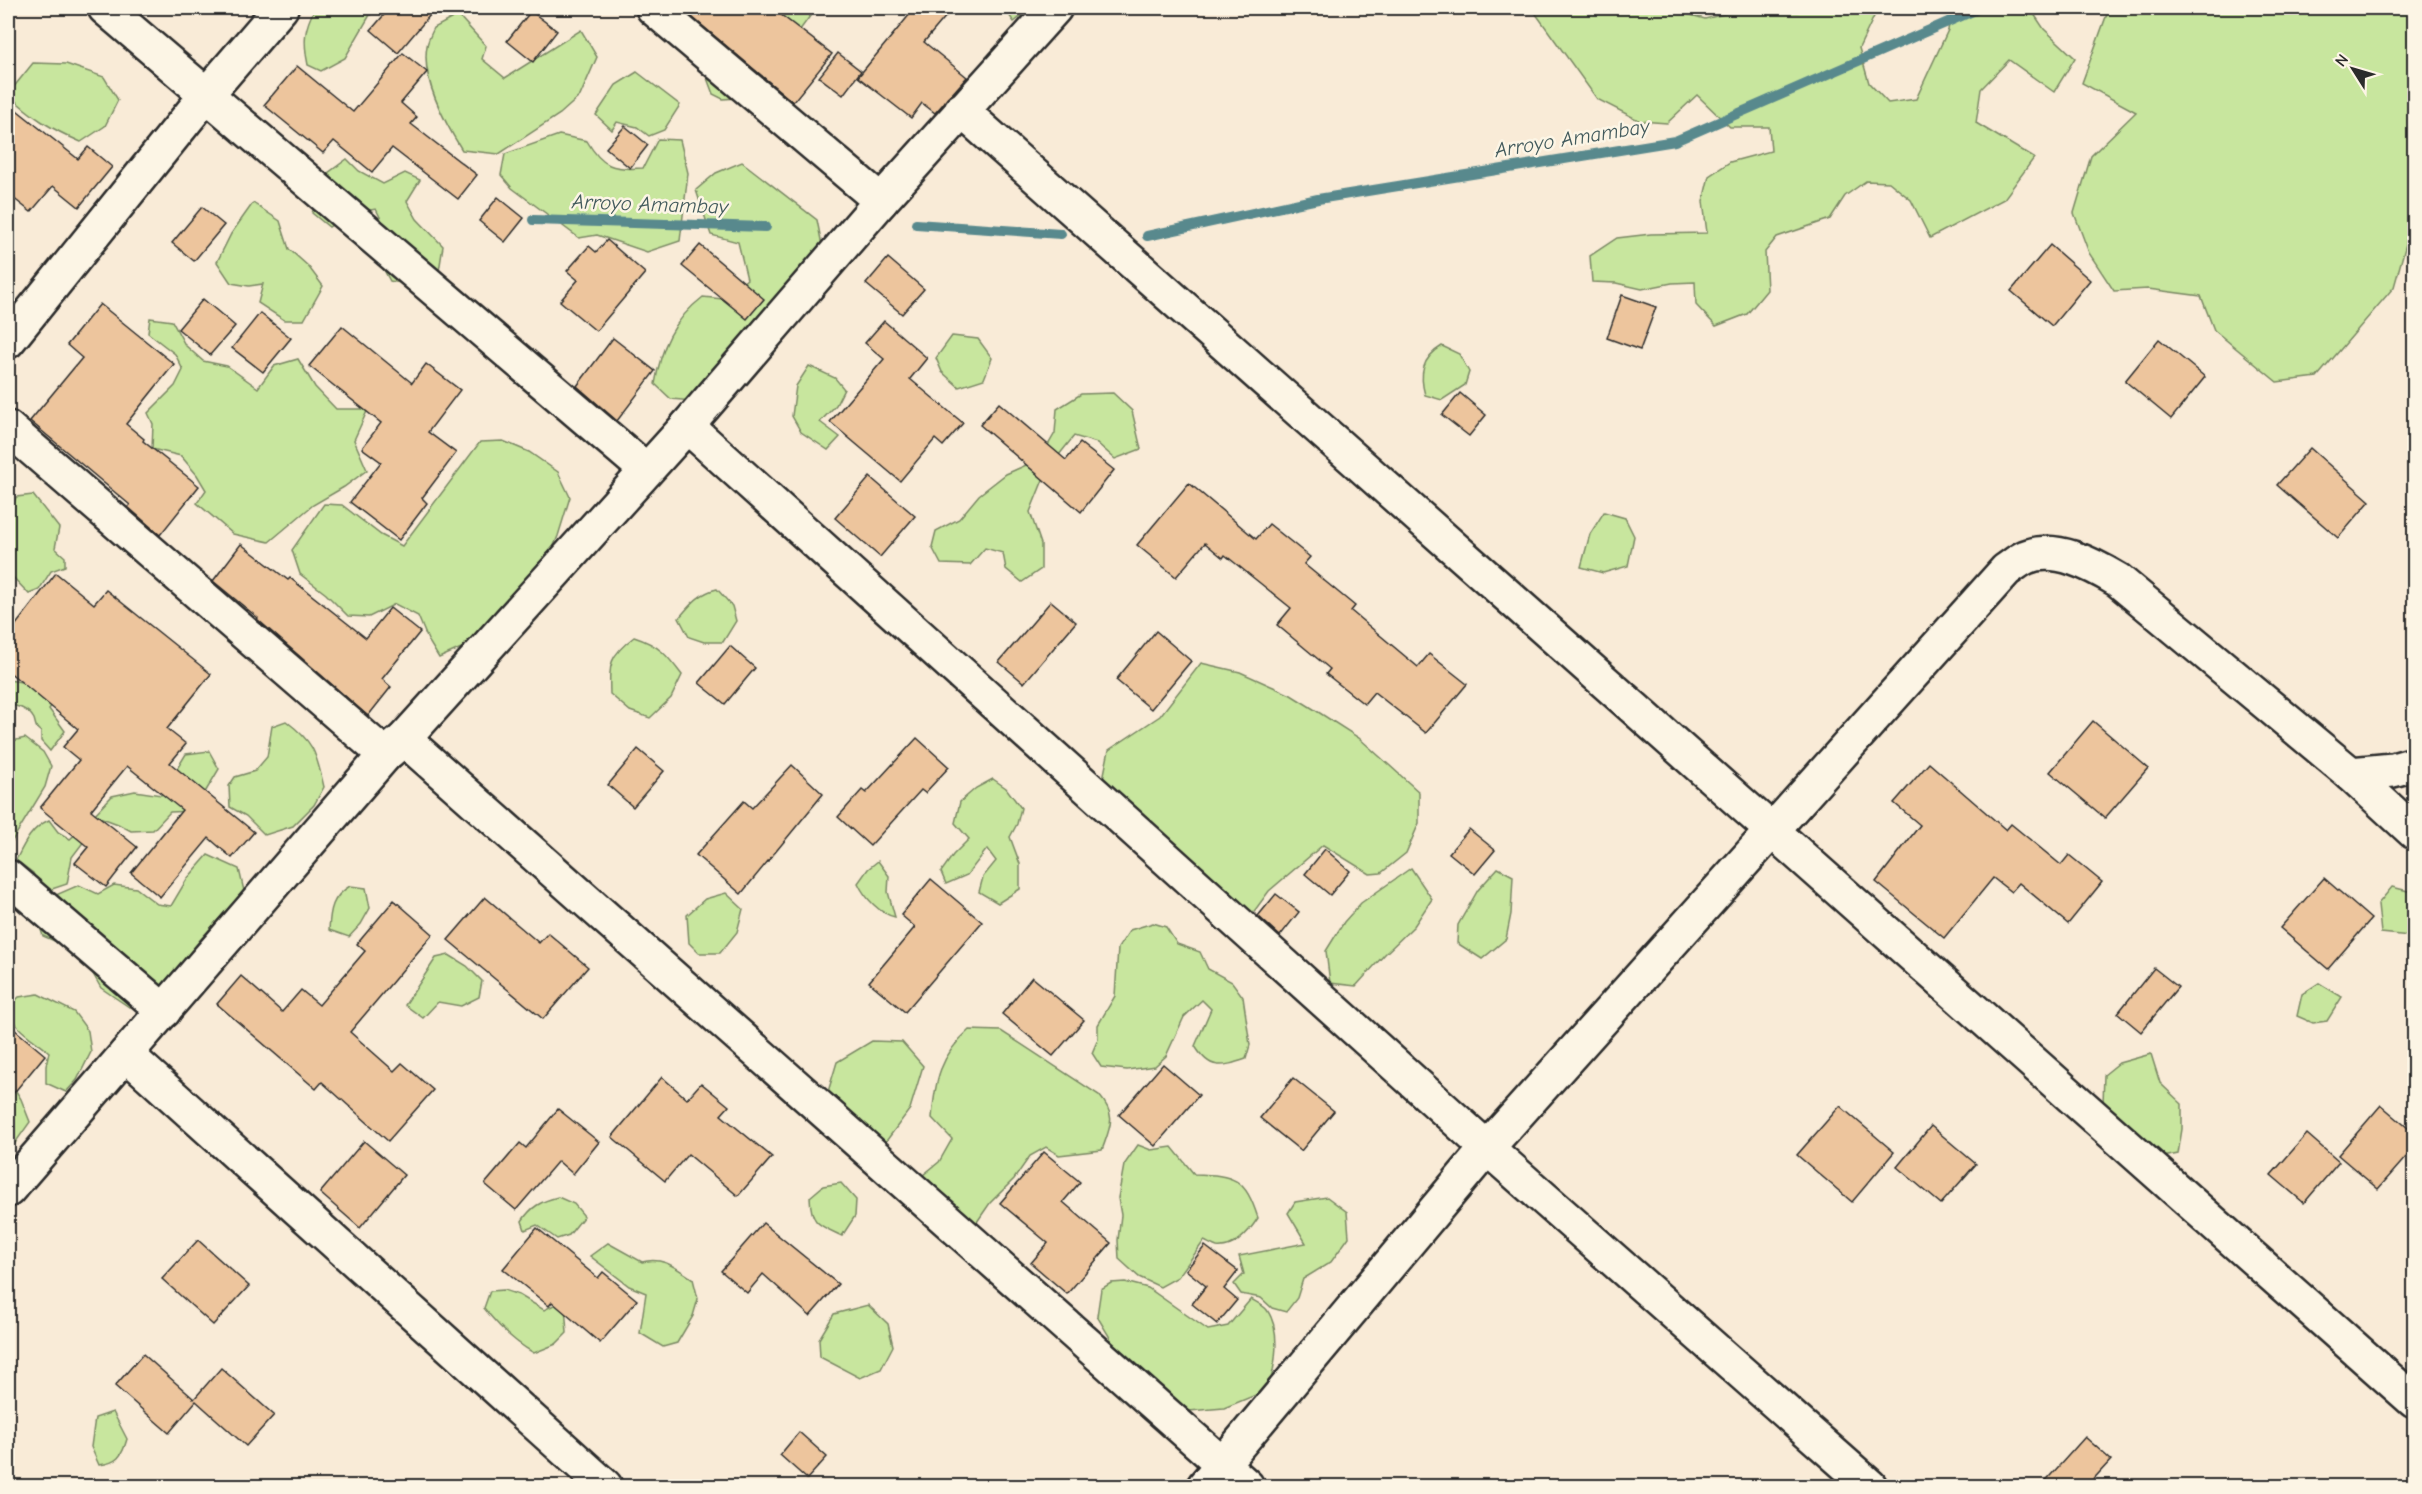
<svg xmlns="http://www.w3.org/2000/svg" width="2422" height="1494" viewBox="0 0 2422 1494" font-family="'Comic Neue',sans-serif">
  <rect width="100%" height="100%" fill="#f9ebd7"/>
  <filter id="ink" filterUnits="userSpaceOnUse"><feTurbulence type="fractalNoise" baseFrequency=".0167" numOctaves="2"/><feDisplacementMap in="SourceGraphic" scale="12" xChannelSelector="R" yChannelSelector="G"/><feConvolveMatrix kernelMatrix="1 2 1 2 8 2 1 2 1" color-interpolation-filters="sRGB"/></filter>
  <g filter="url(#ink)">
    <!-- green -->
    <g fill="#c8e69e" stroke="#7a8864" stroke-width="1.5">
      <path d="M 315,8 L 374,8 L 345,58 L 321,71 L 308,65 C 303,41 304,29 315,8 Z"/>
      <path d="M 769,8 L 816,8 L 794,38 L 762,63 L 738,98 L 723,99 L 713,94 L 707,78 L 733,53 Z"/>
      <path d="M 1004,8 L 1032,8 L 1014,22 Z"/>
      <path d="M 1536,8 L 1665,8 L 1705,19 L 1743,9 L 1798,12 L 1801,8 L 1878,8 L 1859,48 L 1869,83 L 1888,103 L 1916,99 L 1948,30 L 1952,8 L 2030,8 L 2044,29 L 2075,58 L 2054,92 L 2009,60 L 1981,89 L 1976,123 L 2034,158 L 2004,199 L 1930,238 L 1911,200 L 1889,182 L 1866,181 L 1845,196 L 1830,219 L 1777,237 L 1765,252 L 1767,290 L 1747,314 L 1716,326 L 1696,305 L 1695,282 L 1672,283 L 1642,289 L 1616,283 L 1592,282 L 1590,256 L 1617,238 L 1651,234 L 1707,233 L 1703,201 L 1709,176 L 1730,162 L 1771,151 L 1769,127 L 1730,127 L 1697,95 L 1667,123 L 1640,121 L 1597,99 L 1536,14 Z"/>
      <path d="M 2112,8 L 2414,8 L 2414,192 L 2411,193 L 2406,244 L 2394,287 L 2317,377 L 2277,382 L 2214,330 L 2201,296 L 2148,289 L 2114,291 L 2089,253 L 2074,213 L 2091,156 L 2136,112 L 2082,83 L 2107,14 Z"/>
      <path d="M 458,15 L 486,46 L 482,59 L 505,78 L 581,30 L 597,57 L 580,96 L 560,114 L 499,154 L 462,150 C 445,123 421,78 427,46 C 428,40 431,34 434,28 Z"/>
      <path d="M 33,63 L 66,64 L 104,77 L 118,100 L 105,126 L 81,142 C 51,129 32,117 8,94 Z"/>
      <path d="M 637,72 L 680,105 L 664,130 L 649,136 L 637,127 L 617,122 L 612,130 L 596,115 L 616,85 Z"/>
      <path d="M 559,135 L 587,141 C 602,167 613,170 643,168 L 658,139 L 680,140 L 688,173 L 680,241 L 647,252 L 597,235 L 579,238 L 512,188 L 501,175 L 505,154 Z"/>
      <path d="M 347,159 L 359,171 L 383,184 L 405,173 L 420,180 L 407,201 L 417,219 L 443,246 L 439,271 L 419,286 L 390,281 L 378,259 L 385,227 L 376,209 L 348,214 L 329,227 L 312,213 L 328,173 Z"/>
      <path d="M 742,162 L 817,220 L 822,245 L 693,401 L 671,399 L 655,384 C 661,348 673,320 703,297 L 723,299 L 747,279 L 738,242 L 711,235 L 696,190 L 716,173 Z"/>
      <path d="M 253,203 L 280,221 L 289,249 L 308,266 L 323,286 L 304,320 L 284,320 L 258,303 L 263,284 L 249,286 L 231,283 L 217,262 L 231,234 Z"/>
      <path d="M 150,318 L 172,321 L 185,345 L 203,361 L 227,366 L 258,388 L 274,366 L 298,359 L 315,387 L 336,409 L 368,409 L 354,440 L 367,470 L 344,487 L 313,505 L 269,542 L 233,534 L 197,503 L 206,490 L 197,475 L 181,456 L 152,449 L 153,424 L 148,413 L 175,386 L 183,370 L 175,354 L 148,333 Z"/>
      <path d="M 952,336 L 978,339 L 992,358 L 984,379 L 959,387 L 942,372 L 936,358 Z"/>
      <path d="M 1442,346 L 1459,354 L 1469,372 L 1465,385 L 1442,400 L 1425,395 C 1419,374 1422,358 1442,346 Z"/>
      <path d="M 809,366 L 835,378 L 844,389 L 836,405 L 820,422 L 840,437 L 828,450 L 801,432 L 792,416 L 796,386 Z"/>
      <path d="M 1113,393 L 1132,411 L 1141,449 L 1115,459 L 1097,443 L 1074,436 L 1047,470 L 1030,512 L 1041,544 L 1041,569 L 1022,582 L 1006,569 L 1003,553 L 985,548 L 970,565 L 941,564 L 932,547 L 936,531 L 959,519 L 979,495 L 1006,474 L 1040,459 L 1055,433 L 1057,409 L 1081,394 Z"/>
      <path d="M 503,441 L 529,452 L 558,472 L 570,497 L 558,536 L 537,586 L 477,641 L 439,658 L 428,640 L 418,616 L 395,604 L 369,617 L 348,616 L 326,594 L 300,574 L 292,550 L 324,504 L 342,505 L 381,535 L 402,546 L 480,442 Z"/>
      <path d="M 33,495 L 59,528 L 55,548 L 65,557 L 65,566 L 51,571 L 39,590 L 29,594 L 8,572 L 8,516 L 16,497 Z"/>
      <path d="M 1604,512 L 1625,518 L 1634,536 L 1628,566 L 1603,573 L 1581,567 L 1590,534 Z"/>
      <path d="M 717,589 L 732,606 L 736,621 L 723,642 L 704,642 L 689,637 L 679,618 C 690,605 699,593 717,589 Z"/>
      <path d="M 634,637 C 659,645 667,655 682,675 L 671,698 L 650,718 L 630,711 L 610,694 C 609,664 609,656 634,637 Z"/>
      <path d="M 1201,663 L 1240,672 L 1291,695 L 1312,708 L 1359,738 L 1419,792 L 1419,823 L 1406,853 L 1381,873 L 1370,874 L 1323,845 L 1269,891 L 1244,925 L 1200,890 L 1192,859 L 1113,809 L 1103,779 L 1109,750 L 1160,716 Z"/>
      <path d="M 8,680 L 64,688 L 49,709 L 65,731 L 50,751 L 41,741 L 41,732 C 35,728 36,725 34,719 C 29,709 17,706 8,704 Z"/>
      <path d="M 286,721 C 315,743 316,753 324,787 L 314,805 L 293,826 L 265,835 L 246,816 L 230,807 L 229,786 L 235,777 L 255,771 L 267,757 L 272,726 Z"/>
      <path d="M 25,738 L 43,752 L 51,766 L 45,787 L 12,841 L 8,842 L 8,742 Z"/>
      <path d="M 209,751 L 219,769 L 194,811 L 170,812 L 153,830 L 131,831 L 118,824 L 94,815 L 112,796 L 135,791 L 161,795 L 186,754 Z"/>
      <path d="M 993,779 L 1006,788 L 1021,808 L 1017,824 L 1010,837 L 1020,864 L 1020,889 L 998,903 L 979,892 L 983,877 L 996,861 L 987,849 L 967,875 L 946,884 L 941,872 L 953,855 L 969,839 L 955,823 L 960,802 L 976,788 Z"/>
      <path d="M 49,820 L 58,832 L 70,839 L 81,829 L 91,832 L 72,857 L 67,884 L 49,890 L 39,887 L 33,873 L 16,860 C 24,844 31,828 49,820 Z"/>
      <path d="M 208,855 L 239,869 L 244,891 L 200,940 L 150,1003 L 129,1007 L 101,988 L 85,960 L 66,946 L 43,936 L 37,918 L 49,898 L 79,885 L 98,894 L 114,885 L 136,888 L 157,904 L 171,906 L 187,879 Z"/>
      <path d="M 878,861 L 889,876 L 888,892 L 895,917 C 880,914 865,898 858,883 L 868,869 Z"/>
      <path d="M 1411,868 L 1432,899 L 1414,926 L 1385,954 L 1356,986 L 1330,983 L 1326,951 L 1344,922 L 1361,903 Z"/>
      <path d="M 1498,868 L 1513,876 L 1511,914 L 1506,939 L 1482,959 L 1457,943 L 1458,925 L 1478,890 Z"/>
      <path d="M 350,886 L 366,888 L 370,908 L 361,924 L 349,937 L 329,930 C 330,909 332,897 350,886 Z"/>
      <path d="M 2392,887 L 2412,892 L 2414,896 L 2414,929 L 2410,936 L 2381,933 L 2378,904 Z"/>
      <path d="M 726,893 L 743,909 L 737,932 L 720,953 L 699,953 L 689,943 L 687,915 L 705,899 Z"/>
      <path d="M 1153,923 L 1166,927 L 1177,944 L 1200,952 L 1208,969 L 1232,982 L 1243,997 L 1250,1045 L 1246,1059 C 1222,1067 1210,1071 1195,1046 L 1211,1009 L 1202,1000 L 1184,1017 L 1166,1056 L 1155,1066 L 1127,1070 L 1101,1067 L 1092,1053 L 1098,1039 L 1098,1025 L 1115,996 L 1118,948 L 1130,930 Z"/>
      <path d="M 449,955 L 467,966 L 482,981 L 479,997 L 461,1006 L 438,1002 L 423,1018 L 405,1005 L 436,958 Z"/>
      <path d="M 2319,983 L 2342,997 L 2327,1021 L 2313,1023 L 2297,1016 L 2302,994 Z"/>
      <path d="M 38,994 L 74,1012 L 88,1031 L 91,1052 L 77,1080 L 66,1092 L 46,1083 L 46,1066 L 49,1052 C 34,1039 11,1028 8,1008 L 19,997 Z"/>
      <path d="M 969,1030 L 1001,1031 L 1099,1095 C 1117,1116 1111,1125 1102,1150 L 1059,1155 L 1046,1147 L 1030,1156 L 1014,1179 L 990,1203 L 966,1238 L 914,1190 L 923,1175 L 939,1162 L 952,1139 L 932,1118 C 935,1080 940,1056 969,1030 Z"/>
      <path d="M 872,1041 L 902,1042 L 923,1066 L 910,1109 L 884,1144 L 821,1115 L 837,1062 Z"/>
      <path d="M 2151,1054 L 2160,1083 L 2182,1104 L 2182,1129 L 2178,1154 L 2153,1159 L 2103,1103 L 2104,1075 L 2119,1063 Z"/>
      <path d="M 8,1078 L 21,1099 L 30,1122 L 8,1153 Z"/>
      <path d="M 1138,1145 L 1151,1150 L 1172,1147 L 1194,1174 C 1235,1175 1245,1178 1258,1218 C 1249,1232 1235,1249 1217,1247 C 1213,1246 1207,1242 1204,1241 L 1178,1277 L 1160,1287 L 1139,1277 L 1119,1259 L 1118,1240 L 1121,1215 L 1118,1198 L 1124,1165 Z"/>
      <path d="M 841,1183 L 856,1200 L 855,1216 L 842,1236 C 819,1225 811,1225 810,1197 L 823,1186 Z"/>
      <path d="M 558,1197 L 574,1204 L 584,1216 L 569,1235 L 557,1239 L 537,1225 L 525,1230 L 522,1221 C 531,1207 541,1201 558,1197 Z"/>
      <path d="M 1327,1197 L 1347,1212 L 1349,1237 L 1331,1262 L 1303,1279 L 1297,1298 L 1286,1312 L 1272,1308 L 1261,1298 L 1241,1294 L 1234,1284 L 1244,1274 L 1239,1256 L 1306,1243 L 1288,1213 L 1295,1202 Z"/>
      <path d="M 608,1243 L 642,1262 C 663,1256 676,1268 693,1279 L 698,1299 L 693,1316 L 677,1343 L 663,1347 L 640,1333 L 646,1293 L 629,1286 L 590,1256 Z"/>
      <path d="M 1125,1282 L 1148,1288 L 1208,1330 L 1228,1326 L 1251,1299 C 1256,1302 1264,1306 1267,1310 C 1282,1331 1275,1368 1268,1390 L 1224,1408 L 1166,1413 L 1121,1363 L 1109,1336 L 1097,1316 L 1101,1289 L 1111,1283 Z"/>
      <path d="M 504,1290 L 519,1295 L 544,1310 L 556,1304 L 565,1306 L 567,1333 L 556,1344 L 534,1353 C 514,1342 498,1326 484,1308 L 490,1291 Z"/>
      <path d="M 868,1305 L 888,1324 L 893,1346 L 881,1369 L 860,1378 L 820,1357 L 819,1339 L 834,1314 Z"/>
      <path d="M 113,1412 L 127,1439 C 122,1457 117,1463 99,1465 L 91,1447 L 95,1418 Z"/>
    </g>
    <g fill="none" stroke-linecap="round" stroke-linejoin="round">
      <!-- stream -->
      <g stroke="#59898d" stroke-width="10">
        <path d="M 533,220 L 766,227"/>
        <path d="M 916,224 L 1061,234"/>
        <path d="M 1147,236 L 1318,199 L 1675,141 L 1980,8"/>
      </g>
    </g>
    <!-- building -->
    <g fill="#edc59d" stroke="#2b2b2b" stroke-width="1.5">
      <path d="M 390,8 L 436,8 L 398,53 L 371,30 Z"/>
      <path d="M 681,8 L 772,8 L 832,54 L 793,102 Z"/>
      <path d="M 915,8 L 953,8 L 924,42 L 967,77 L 935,113 L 922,103 L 911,118 L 858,77 Z"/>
      <path d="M 531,11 L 557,31 L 533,62 L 507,41 Z"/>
      <path d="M 403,53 L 427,72 L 401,103 L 417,117 L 411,124 L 477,175 L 458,199 L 392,148 L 372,172 L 334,141 L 323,153 L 264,105 L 297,66 L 353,112 Z"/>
      <path d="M 838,53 L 861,71 L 843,95 L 819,77 Z"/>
      <path d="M 8,103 L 78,159 L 88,147 L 112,167 L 79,207 L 53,186 L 31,212 L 8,194 Z"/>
      <path d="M 625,126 L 648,145 L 630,168 L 606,148 Z"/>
      <path d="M 498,197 L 524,218 L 505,242 L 479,221 Z"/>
      <path d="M 202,207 L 224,225 L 194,261 L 172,243 Z"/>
      <path d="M 607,240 L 645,273 L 596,331 L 560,301 L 578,280 L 567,271 L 589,246 L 596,252 Z"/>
      <path d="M 700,245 L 764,299 L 747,319 L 682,266 Z"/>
      <path d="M 2050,245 L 2090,280 L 2052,326 L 2011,291 Z"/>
      <path d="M 888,258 L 924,289 L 902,314 L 866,284 Z"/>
      <path d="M 1622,295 L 1656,307 L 1640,350 L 1607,338 Z"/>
      <path d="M 203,299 L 235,326 L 210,355 L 178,329 Z"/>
      <path d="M 100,304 L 174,364 L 126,424 L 144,439 L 143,441 L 199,486 L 160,535 L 128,507 L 130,505 L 30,421 L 82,358 L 67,345 Z"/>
      <path d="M 260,313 L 291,338 L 263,372 L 232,348 Z"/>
      <path d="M 884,321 L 927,358 L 910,379 L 963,423 L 943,446 L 935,439 L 900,481 L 830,422 L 884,359 L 865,343 Z"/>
      <path d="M 342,326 L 412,383 L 426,364 L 460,390 L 428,432 L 456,453 L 422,498 L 427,503 L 399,540 L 350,502 L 381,462 L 362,448 L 381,423 L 309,366 Z"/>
      <path d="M 613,338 L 655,371 L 617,421 L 577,386 Z"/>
      <path d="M 2159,339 L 2205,377 L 2171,419 L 2125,381 Z"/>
      <path d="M 1460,393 L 1486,415 L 1469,436 L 1442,415 Z"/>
      <path d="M 999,403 L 1066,460 L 1080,443 L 1114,470 L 1081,512 L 980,425 Z"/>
      <path d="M 2310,448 L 2370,501 L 2338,538 L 2277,485 Z"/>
      <path d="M 870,477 L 915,516 L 880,557 L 835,518 Z"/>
      <path d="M 1189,483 L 1256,539 L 1269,524 L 1310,557 L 1304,564 L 1355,606 L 1351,611 L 1418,667 L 1429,654 L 1467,684 L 1426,733 L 1374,692 L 1364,704 L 1326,674 L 1330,669 L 1277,625 L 1291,608 L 1225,555 L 1223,558 L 1205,543 L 1176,577 L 1137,545 Z"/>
      <path d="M 241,544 L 288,580 L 290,578 L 366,638 L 390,608 L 420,632 L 382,679 L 391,687 L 368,716 L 257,619 L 258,618 L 213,581 Z"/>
      <path d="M 56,573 L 94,604 L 106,590 L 211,674 L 167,729 L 186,744 L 170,763 L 254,832 L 232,858 L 209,838 L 160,897 L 131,873 L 182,810 L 127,766 L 91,810 L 137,847 L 106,887 L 75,863 L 88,847 L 40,808 L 79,760 L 63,747 L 78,729 L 8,671 L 8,635 Z"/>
      <path d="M 1051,601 L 1076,622 L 1024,683 L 999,662 Z"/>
      <path d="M 1156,631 L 1191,661 L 1151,709 L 1116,680 Z"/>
      <path d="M 730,646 L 755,668 L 725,704 L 699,683 Z"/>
      <path d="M 2093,721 L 2148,768 L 2105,818 L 2050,772 Z"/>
      <path d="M 917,738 L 949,767 L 925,793 L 921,790 L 870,846 L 838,817 L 862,790 L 866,793 Z"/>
      <path d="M 638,749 L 664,771 L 633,807 L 608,785 Z"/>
      <path d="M 1929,763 L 2006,830 L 2011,824 L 2061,865 L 2069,855 L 2102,882 L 2068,924 L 2019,883 L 2011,892 L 1993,878 L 1944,938 L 1876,882 L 1920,825 L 1894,803 Z"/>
      <path d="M 792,765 L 823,794 L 741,894 L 696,855 L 744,801 L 752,808 Z"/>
      <path d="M 1469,829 L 1495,850 L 1475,874 L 1449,853 Z"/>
      <path d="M 1325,849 L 1350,871 L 1330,895 L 1305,874 Z"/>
      <path d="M 2324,878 L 2371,919 L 2328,969 L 2280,928 Z"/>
      <path d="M 931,879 L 982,922 L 905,1012 L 869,982 L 915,927 L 901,915 Z"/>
      <path d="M 1276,894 L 1299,912 L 1280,936 L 1258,916 Z"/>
      <path d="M 485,897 L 539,943 L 548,933 L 588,967 L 543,1019 L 448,940 Z"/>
      <path d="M 394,900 L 433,934 L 350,1032 L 394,1071 L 402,1063 L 433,1090 L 388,1141 L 322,1082 L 316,1089 L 217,1004 L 241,976 L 282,1012 L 301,990 L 319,1005 L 365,951 L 357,944 Z"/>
      <path d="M 2154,968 L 2178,987 L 2141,1032 L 2118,1013 Z"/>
      <path d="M 1032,977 L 1084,1020 L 1053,1056 L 1002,1014 Z"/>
      <path d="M 8,1024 L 45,1055 L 8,1100 Z"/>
      <path d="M 1163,1064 L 1199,1095 L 1155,1146 L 1119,1115 Z"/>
      <path d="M 662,1077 L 687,1099 L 701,1083 L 729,1106 L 721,1115 L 772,1157 L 738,1196 L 688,1154 L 665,1181 L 612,1137 Z"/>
      <path d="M 1293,1078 L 1334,1111 L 1301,1151 L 1260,1118 Z"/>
      <path d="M 2381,1105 L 2415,1134 L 2415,1147 L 2378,1189 L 2338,1155 Z"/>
      <path d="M 1840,1106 L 1894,1152 L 1852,1202 L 1797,1155 Z"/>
      <path d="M 558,1109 L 599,1142 L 573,1174 L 558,1161 L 516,1210 L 485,1184 L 520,1143 L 526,1148 Z"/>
      <path d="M 1931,1126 L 1976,1164 L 1941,1204 L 1897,1167 Z"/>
      <path d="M 2307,1134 L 2339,1162 L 2304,1203 L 2271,1175 Z"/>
      <path d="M 364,1141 L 404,1175 L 360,1228 L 320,1193 Z"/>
      <path d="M 1044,1152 L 1080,1182 L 1063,1202 L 1111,1243 L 1067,1294 L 1031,1263 L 1048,1243 L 1000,1203 Z"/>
      <path d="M 763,1223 L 838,1284 L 810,1316 L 763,1274 L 747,1293 L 721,1271 Z"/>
      <path d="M 537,1228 L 598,1278 L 603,1272 L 637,1300 L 600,1343 L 552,1302 L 549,1306 L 503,1269 Z"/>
      <path d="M 198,1240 L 249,1286 L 213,1325 L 162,1279 Z"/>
      <path d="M 1205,1246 L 1238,1271 L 1224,1289 L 1237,1300 L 1217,1324 L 1192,1304 L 1206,1286 L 1186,1270 Z"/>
      <path d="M 143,1354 L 194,1399 L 221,1368 L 274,1415 L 246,1446 L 196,1401 L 169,1433 L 115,1386 Z"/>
      <path d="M 799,1432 L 827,1457 L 807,1479 L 780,1455 Z"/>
      <path d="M 2085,1437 L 2111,1460 L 2087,1486 L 2041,1486 Z"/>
    </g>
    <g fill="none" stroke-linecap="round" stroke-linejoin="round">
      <defs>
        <g id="minor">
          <path d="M 105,8 L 646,470"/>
          <path d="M 653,8 L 881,201"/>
          <path d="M 961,110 L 2414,1401"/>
          <path d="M 8,341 L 207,94 L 281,8"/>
          <path d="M 687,426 L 1487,1148 L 1870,1486"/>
          <path d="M 8,428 L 385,755"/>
          <path d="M 404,739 L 1247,1486"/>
          <path d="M 2351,774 L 2393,770 L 2414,764"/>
          <path d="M 8,877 L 164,1011"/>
          <path d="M 126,1054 L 605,1486"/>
          <path d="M 8,1190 L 385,755 L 404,739 L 687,426 L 881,201 L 1055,8"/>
          <path d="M 1204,1486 L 1487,1148 L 2006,570 C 2012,566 2019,560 2026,557 C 2056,545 2093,565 2118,580 L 2351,774 L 2414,832"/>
        </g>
      </defs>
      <!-- minor casing -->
      <use href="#minor" stroke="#2b2b2b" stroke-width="38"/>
      <!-- minor -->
      <use href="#minor" stroke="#fcf5e5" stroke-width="33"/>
    </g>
  </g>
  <g text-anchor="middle" stroke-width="5" stroke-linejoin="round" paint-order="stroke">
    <!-- water labels -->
    <g font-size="21" font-style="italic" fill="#425a5c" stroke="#fcf5e5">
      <text transform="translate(1572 138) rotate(-9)" y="7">Arroyo Amambay</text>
      <text transform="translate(650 204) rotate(2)" y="7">Arroyo Amambay</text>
    </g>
  </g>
  <!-- margin -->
  <rect width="2422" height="1494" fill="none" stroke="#fcf5e5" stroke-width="30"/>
  <rect x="15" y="15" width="2392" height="1464" fill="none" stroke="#2b2b2b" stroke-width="2" filter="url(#ink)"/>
  <!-- north arrow -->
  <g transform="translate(2353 69) rotate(307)" stroke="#fcf5e5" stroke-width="4.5" paint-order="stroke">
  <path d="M0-4.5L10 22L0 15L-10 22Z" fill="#2b2b2b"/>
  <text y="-9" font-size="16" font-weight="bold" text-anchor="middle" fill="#2b2b2b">N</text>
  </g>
</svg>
